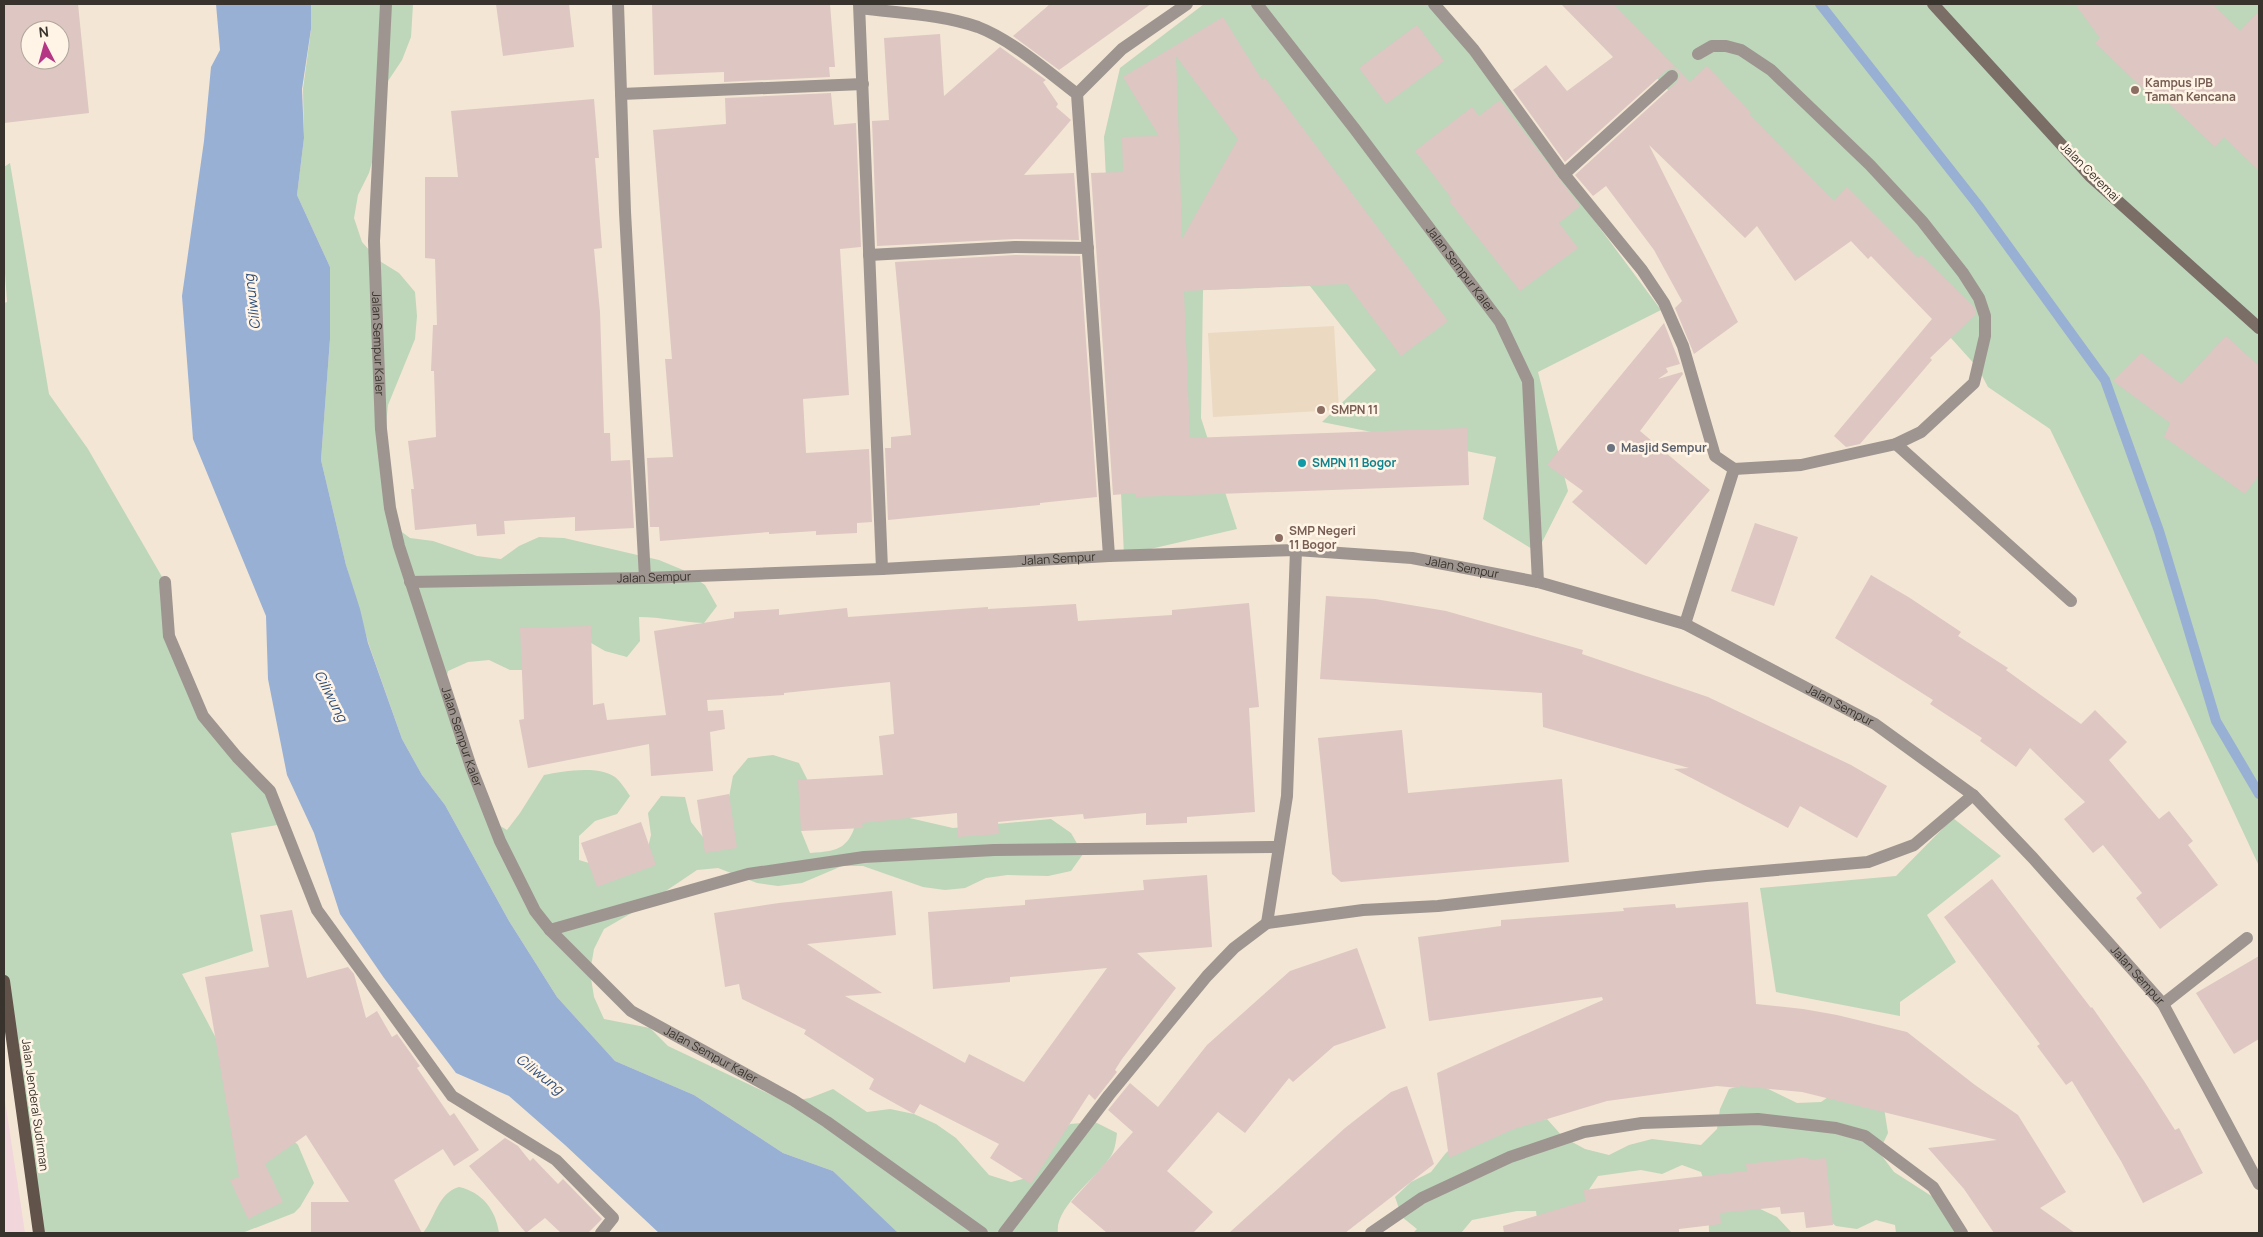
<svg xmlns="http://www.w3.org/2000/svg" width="2263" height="1237" viewBox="0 0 2263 1237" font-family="Manrope,sans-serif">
  <rect width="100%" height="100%" fill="#f3e6d4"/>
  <!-- commercial -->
  <path fill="#f1d6dc" d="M 4,1094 L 25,1233 L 4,1233 Z"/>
  <!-- built -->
  <path fill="#ebd9c2" d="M 1334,326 L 1339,410 L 1213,417 L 1208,333 Z"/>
  <!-- green -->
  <g fill="#bed6ba">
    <path d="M 311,4 L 413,4 L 411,37 L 402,60 L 388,81 L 375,151 L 369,173 L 358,195 L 354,218 L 362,242 L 378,260 L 399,273 L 415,292 L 417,316 L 415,339 L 388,405 L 383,453 L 391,524 L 410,538 L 433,541 L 477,556 L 501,559 L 519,546 L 539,537 L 564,538 L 659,560 L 683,570 L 705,585 L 717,606 L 704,623 C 682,622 661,617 639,617 L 640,641 L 627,657 L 605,651 L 586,640 L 530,670 L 510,670 L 489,660 L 468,662 L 448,671 L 444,688 L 487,818 L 507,830 L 520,813 L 544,775 C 563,771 598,765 615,777 C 621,782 626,790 630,796 L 617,814 L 595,821 L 579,836 L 579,860 L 602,867 L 646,856 L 651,835 L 648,813 L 661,796 L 685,797 L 691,822 L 706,841 L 729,797 L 733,776 L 748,758 L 773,755 L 799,763 L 810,785 L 801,831 L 810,853 C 841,851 849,848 858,817 L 905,817 L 953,828 L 1051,819 L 1071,833 L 1083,854 L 1071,871 L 1048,876 L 1007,875 L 986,878 L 965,888 L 945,890 L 923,887 L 863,866 L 842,866 L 802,883 L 778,886 L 757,883 L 718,868 L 697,870 L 642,907 L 604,929 L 594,949 L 590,972 L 594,997 L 604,1019 L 650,1028 L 668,1046 L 786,1102 L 810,1098 L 833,1089 L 867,1112 L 890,1109 L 914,1114 L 936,1124 L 956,1138 L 989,1175 L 1011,1182 L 1034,1176 L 1053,1138 L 1070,1124 L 1095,1122 L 1117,1133 C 1116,1141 1115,1150 1111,1156 C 1098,1177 1054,1207 1058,1233 L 896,1233 L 833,1171 L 783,1153 L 694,1095 L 615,1061 L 557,997 L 509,921 L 445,805 L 422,775 L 402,739 L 369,645 L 346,565 L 321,460 L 330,339 L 330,267 L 297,195 L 304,138 L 303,89 L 311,30 Z"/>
    <path d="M 1204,4 L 1433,4 L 1661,310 L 1538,372 L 1568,491 L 1537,552 L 1483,519 L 1496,457 L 1322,422 L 1376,370 L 1310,286 L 1203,290 L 1201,418 L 1237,529 L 1124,555 L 1104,137 L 1120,68 Z"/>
    <path d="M 1597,4 L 2259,4 L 2259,866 L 2189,716 L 2050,429 L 1988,387 L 1978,368 L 1869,247 L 1726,153 L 1609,26 Z"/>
    <path d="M 10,163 L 49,394 L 88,449 L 165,582 L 169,634 L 203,716 L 270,791 L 283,824 L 231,833 L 253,951 L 182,974 L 245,1093 L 298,1145 L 314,1183 L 300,1207 L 294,1213 L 242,1233 L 39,1233 L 4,980 L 4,303 L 7,302 L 4,259 L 4,167 Z"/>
    <path d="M 1953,818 L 2001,856 L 1927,915 L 1956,962 L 1900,1002 L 1900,1016 L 1776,992 L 1760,888 L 1896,876 Z"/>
    <path d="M 1754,1082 L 1797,1103 L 1821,1102 L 1840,1089 L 1884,1108 L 1888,1133 L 1879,1152 L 1894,1172 L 1933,1197 L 1956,1233 L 1896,1233 L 1895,1225 L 1876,1220 L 1857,1229 L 1836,1226 L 1820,1214 L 1826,1193 L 1754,1206 L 1777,1217 L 1792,1233 L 1709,1233 L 1708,1192 L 1701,1172 L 1682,1165 L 1662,1174 L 1641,1170 L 1598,1176 L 1586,1194 L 1591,1217 L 1601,1233 L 1539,1233 L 1536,1211 L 1517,1211 L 1472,1220 L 1461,1233 L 1413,1233 L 1417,1229 L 1402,1217 L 1395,1197 L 1411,1182 L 1431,1172 L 1445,1154 L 1462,1137 L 1547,1119 L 1563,1137 L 1585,1149 L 1609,1155 L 1629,1145 L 1652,1139 L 1701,1145 L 1717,1129 L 1720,1109 L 1729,1089 Z"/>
    <path d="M 459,1187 C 482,1192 496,1210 499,1233 L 423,1233 C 435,1218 438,1193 459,1187 Z"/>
  </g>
  <!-- water -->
  <path fill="#98b0d4" d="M 216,4 L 311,4 L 311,29 L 302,89 L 304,138 L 297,195 L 330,267 L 330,339 L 321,460 L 346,565 L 360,609 L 368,643 L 402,739 L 422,775 L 445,805 L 509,921 L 557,997 L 615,1061 L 694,1095 L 783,1153 L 833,1171 L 898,1233 L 659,1233 L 565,1145 L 509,1096 L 456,1073 L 384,978 L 340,914 L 314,833 L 287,775 L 268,679 L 266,616 L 193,439 L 182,296 L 204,141 L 211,67 L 220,50 Z"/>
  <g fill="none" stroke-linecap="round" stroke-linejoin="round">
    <!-- stream -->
    <path stroke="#98b0d4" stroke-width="10" d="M 1820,4 L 1978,205 L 2105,380 L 2159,531 L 2216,721 L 2259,794"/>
  </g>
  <!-- building -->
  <g fill="#dec6c2" fill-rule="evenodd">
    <path d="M 4,4 L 78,4 L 89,113 L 4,123 ZM 30,30 L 60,30 L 60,60 L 30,60 Z"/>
    <path d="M 496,4 L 569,4 L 574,47 L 503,56 Z"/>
    <path d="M 652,4 L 830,4 L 835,67 L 829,67 L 830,77 L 724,82 L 724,72 L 654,75 Z"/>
    <path d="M 1050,4 L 1151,4 L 1059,70 L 1013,36 Z"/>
    <path d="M 1561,4 L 1613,4 L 1690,82 L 1707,66 L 1751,113 L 1749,114 L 1834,201 L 1847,187 L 1918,258 L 1921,255 L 1974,307 L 1976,314 L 1930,358 L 1932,360 L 1860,444 L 1846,447 L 1834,436 L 1932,319 L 1871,256 L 1868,259 L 1851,241 L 1795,281 L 1757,226 L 1745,238 L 1649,145 L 1738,322 L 1694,354 L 1675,308 L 1682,301 L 1654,250 L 1606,186 L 1593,196 L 1575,175 L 1677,82 L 1680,74 L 1674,68 L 1667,70 L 1565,162 L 1513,90 L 1546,65 L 1567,91 L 1613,57 Z"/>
    <path d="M 2075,4 L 2212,4 L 2240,31 L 2259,11 L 2259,171 L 2224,137 L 2215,147 L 2158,93 L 2154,99 L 2095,43 L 2100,38 Z"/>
    <path d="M 1223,17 L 1262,80 L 1265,78 L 1448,321 L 1401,356 L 1347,284 L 1184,291 L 1190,438 L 1467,428 L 1469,485 L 1136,497 L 1136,493 L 1113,495 L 1091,173 L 1123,172 L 1122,137 L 1159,136 L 1123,77 ZM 1176,56 L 1238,139 L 1182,239 L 1180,171 Z"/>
    <path d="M 1417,25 L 1444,61 L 1386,104 L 1359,68 Z"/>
    <path d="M 940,34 L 944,96 L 1000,47 L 1046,80 L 1043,82 L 1058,104 L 1056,107 L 1071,120 L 1024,175 L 1074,173 L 1079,240 L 1015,239 L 877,246 L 872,121 L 889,120 L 884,38 Z"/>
    <path d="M 831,93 L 834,125 L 856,123 L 861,247 L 840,249 L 849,395 L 803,399 L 806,453 L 869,449 L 872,522 L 857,523 L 857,533 L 816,535 L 816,531 L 769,534 L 769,532 L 660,541 L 659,527 L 650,527 L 647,458 L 673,457 L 665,359 L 672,359 L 653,130 L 726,124 L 725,98 Z"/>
    <path d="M 594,99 L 599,158 L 595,158 L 602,248 L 594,249 L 600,312 L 604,433 L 610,433 L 611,461 L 630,460 L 634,528 L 575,531 L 575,517 L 504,521 L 505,534 L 477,536 L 476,524 L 415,530 L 411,489 L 414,489 L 408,441 L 436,437 L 434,371 L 431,371 L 433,325 L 437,325 L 435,259 L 425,258 L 425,177 L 458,177 L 451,111 Z"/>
    <path d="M 1500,100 L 1580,206 L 1559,223 L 1578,248 L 1520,291 L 1449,201 L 1452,199 L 1415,151 L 1472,107 L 1479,116 Z"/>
    <path d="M 1015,255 L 1080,256 L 1097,497 L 1040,503 L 1040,505 L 888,520 L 885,448 L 891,448 L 891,437 L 911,435 L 895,262 Z"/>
    <path d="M 1664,323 L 1680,364 L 1666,368 L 1668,372 L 1658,379 L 1682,372 L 1683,374 L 1640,431 L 1710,490 L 1646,565 L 1572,502 L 1583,491 L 1547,465 Z"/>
    <path d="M 2226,336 L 2259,366 L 2259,475 L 2245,494 L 2164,437 L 2170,423 L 2113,381 L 2141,353 L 2181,384 Z"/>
    <path d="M 1755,523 L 1798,537 L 1774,606 L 1731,591 Z"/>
    <path d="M 1871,575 L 1910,598 L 1961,632 L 1958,636 L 2008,668 L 2006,670 L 2081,724 L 2095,710 L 2127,742 L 2109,760 L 2159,819 L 2169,811 L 2193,841 L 2188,845 L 2218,885 L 2160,929 L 2136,898 L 2142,893 L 2103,845 L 2093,853 L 2064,819 L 2085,802 L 2030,748 L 2016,767 L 1980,741 L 1982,738 L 1930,704 L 1933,700 L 1835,638 Z"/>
    <path d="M 1326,596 L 1375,599 L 1446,611 L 1583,650 L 1582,654 L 1708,697 L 1851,765 L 1887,786 L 1857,838 L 1800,806 L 1788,828 L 1674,769 L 1689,768 L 1543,727 L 1542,693 L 1320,679 Z"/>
    <path d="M 1249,603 L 1259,707 L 1249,708 L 1255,812 L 1187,817 L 1187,823 L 1146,825 L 1146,813 L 1084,819 L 1083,814 L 998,822 L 999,834 L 958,837 L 957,813 L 862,823 L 863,828 L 801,831 L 798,780 L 883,775 L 879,736 L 894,734 L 890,682 L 784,693 L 784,695 L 707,700 L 708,711 L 723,710 L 725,729 L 710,732 L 713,771 L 651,776 L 649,744 L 528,768 L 519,720 L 524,719 L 520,628 L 591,626 L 593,705 L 604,703 L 607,720 L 666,715 L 654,631 L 734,618 L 734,612 L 779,609 L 779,615 L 847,608 L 848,617 L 988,607 L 988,609 L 1076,604 L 1078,621 L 1172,615 L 1172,610 Z"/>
    <path d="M 1402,730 L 1408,793 L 1562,779 L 1569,862 L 1341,882 L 1332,874 L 1318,738 Z"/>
    <path d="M 729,794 L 737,848 L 705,853 L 697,800 Z"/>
    <path d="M 641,822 L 656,865 L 597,887 L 581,843 Z"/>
    <path d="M 1207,875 L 1212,947 L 1137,953 L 1176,988 L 1122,1059 L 1115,1070 L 1117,1072 L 1095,1100 L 1089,1094 L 1031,1184 L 990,1158 L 999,1144 L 920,1104 L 914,1114 L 869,1089 L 874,1079 L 804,1034 L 806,1030 L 742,999 L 739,984 L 725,987 L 714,913 L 779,903 L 892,891 L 896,935 L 807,944 L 882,993 L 845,996 L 965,1063 L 969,1054 L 1024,1082 L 1107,968 L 1010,977 L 1010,982 L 933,989 L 928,912 L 1025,905 L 1025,900 L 1144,890 L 1143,880 Z"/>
    <path d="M 1992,879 L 2091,1008 L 2092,1007 L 2144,1081 L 2175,1130 L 2179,1128 L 2203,1173 L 2143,1203 L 2121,1161 L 2072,1081 L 2066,1085 L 2037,1046 L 2040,1044 L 1944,917 Z"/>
    <path d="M 1748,902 L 1756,1004 L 1803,1009 L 1837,1015 L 1907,1032 L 1975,1085 L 2018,1115 L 2066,1192 L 2040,1208 L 2075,1233 L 1994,1233 L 1964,1189 L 1928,1148 L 1997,1140 L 1802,1092 L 1739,1086 L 1739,1088 L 1717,1086 L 1607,1101 L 1514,1129 L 1449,1158 L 1437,1073 L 1603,1000 L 1602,997 L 1429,1021 L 1418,937 L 1501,926 L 1501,920 L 1624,911 L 1623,908 L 1675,904 L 1676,908 Z"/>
    <path d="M 292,910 L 307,978 L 348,967 L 354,974 L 366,1018 L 377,1011 L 392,1037 L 397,1034 L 417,1062 L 420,1066 L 417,1068 L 450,1116 L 454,1113 L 479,1150 L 454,1166 L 443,1149 L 394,1180 L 422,1233 L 311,1233 L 311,1202 L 349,1202 L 306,1135 L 265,1164 L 283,1202 L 248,1219 L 230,1180 L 239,1177 L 205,977 L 269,967 L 260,915 Z"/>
    <path d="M 1357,948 L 1386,1028 L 1334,1046 L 1293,1082 L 1289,1078 L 1245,1133 L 1218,1112 L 1167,1171 L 1213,1212 L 1193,1233 L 1107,1233 L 1071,1202 L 1133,1132 L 1108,1110 L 1130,1083 L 1158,1107 L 1207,1045 L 1290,971 Z"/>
    <path d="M 2259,956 L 2259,1039 L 2234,1054 L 2196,993 Z"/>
    <path d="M 1407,1086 L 1434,1164 L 1345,1233 L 1229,1233 L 1345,1128 L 1391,1092 Z"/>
    <path d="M 505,1138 L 518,1146 L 530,1161 L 533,1158 L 558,1184 L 563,1179 L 602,1219 L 588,1233 L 561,1233 L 545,1218 L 526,1233 L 469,1166 Z"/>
    <path d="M 1808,1157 L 1809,1160 L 1826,1158 L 1833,1225 L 1806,1228 L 1804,1212 L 1781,1214 L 1780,1207 L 1720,1213 L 1721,1224 L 1679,1229 L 1679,1233 L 1504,1233 L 1503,1226 L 1585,1201 L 1584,1190 L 1747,1171 L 1746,1164 Z"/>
  </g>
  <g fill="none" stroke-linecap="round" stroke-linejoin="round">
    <!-- street -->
    <g stroke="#9e9590" stroke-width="12">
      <path id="s1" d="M 386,4 L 374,241 L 381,429 L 390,508 L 399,546 L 471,767 L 500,841 L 535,911 L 550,930 L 631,1011 L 793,1100 L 827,1122 L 982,1233"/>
      <path d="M 618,4 L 625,212 L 645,578"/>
      <path d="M 859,4 L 882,569"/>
      <path id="s2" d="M 1257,4 L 1354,128 L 1500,322 L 1528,381 L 1538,582"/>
      <path d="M 1434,4 L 1474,50 L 1564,174 L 1642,270 L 1664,303 L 1683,346 L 1715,456 L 1734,469 L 1801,465 L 1896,444 L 1921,432 L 1974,383 L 1985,336 L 1985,316 L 1979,298 L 1963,273 L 1922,221 L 1870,165 L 1771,70 L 1741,50 L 1726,46 L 1712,46 L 1698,54"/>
      <path d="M 860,8 C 898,13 941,14 978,27 C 1012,40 1048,72 1077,94 L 1109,556"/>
      <path d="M 621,94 L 863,84"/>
      <path d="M 1077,94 L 1122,49 L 1187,4"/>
      <path d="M 1564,174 L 1672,76"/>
      <path d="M 869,255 L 1015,247 L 1088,248"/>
      <path d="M 1896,444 L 2071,601"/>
      <path d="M 1296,550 L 1287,796 L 1267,923 L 1363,910 L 1438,906 L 1706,876 L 1868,862 L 1914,845 L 1973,795"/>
      <path d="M 165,582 L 169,636 L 203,716 L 237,757 L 270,791 L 317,910 L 452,1096 L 556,1160 L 613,1218 L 601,1233"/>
      <path id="s3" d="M 410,582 L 645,578 L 882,569 L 1109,556 L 1296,550 L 1412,558 L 1538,582 L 1685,624 L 1875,724 L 1973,795 L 2033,858 L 2163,1004 L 2259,1184"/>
      <path d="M 1685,624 L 1734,469"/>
      <path d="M 550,930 L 748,874 L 864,857 L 994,850 L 1278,847"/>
      <path d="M 2163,1004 L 2247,938"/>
      <path d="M 1004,1233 L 1109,1095 L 1207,976 L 1234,948 L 1267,923"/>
      <path d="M 1371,1233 L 1422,1198 L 1510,1157 L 1584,1132 L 1642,1123 L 1758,1119 L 1836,1128 L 1865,1136 L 1933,1187 L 1962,1233"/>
    </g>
    <!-- secondary -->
    <path stroke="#7a6e67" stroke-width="12" d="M 1933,4 L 2090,176 L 2259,328"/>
    <!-- primary -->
    <path stroke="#61524a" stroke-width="12" d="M 4,981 L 39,1233"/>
  </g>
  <!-- markers -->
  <g fill="#8d6e63" stroke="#fff4e5" stroke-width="2">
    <circle cx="2135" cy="90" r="5"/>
    <circle cx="1321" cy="410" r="5"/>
    <circle cx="1279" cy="538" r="5"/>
  </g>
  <circle fill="#6b7280" stroke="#fff4e5" stroke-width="2" cx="1611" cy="448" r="5"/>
  <circle fill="#0f9aa8" stroke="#fff4e5" stroke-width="2" cx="1302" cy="463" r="5"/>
  <g text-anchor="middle" stroke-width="5" stroke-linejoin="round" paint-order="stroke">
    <!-- education labels -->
    <g font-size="12" font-weight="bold" fill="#785e54" stroke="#fff4e5" text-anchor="start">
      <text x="2145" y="87">Kampus IPB<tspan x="2145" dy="14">Taman Kencana</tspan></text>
      <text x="1331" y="414">SMPN 11</text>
      <text x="1289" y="535">SMP Negeri<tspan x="1289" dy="14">11 Bogor</tspan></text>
    </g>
    <!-- street labels -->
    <g font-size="12" fill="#38332c" stroke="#fff4e5">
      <text transform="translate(2090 172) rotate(45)" y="4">Jalan Ceremai</text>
      <text dy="4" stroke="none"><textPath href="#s2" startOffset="334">Jalan Sempur Kaler</textPath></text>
      <text dy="4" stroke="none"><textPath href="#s1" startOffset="340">Jalan Sempur Kaler</textPath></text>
      <text dy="4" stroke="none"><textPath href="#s3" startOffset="649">Jalan Sempur</textPath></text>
      <text dy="4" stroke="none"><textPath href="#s3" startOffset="1054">Jalan Sempur</textPath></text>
      <text dy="4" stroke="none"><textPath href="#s3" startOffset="244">Jalan Sempur</textPath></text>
      <text dy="4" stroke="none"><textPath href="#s3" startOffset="1459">Jalan Sempur</textPath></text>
      <text dy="4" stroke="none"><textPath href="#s1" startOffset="745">Jalan Sempur Kaler</textPath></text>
      <text dy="4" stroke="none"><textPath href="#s3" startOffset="1864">Jalan Sempur</textPath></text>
      <text dy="4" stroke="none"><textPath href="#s1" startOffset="1164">Jalan Sempur Kaler</textPath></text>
      <text transform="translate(35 1105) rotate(82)" y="4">Jalan Jenderal Sudirman</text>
    </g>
    <!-- worship labels -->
    <g font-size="12" font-weight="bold" fill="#5b616d" stroke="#fff4e5" text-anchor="start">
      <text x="1621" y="452">Masjid Sempur</text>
    </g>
    <!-- culture labels -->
    <g font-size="12" font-weight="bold" fill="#0d838f" stroke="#fff4e5" text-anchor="start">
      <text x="1312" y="467">SMPN 11 Bogor</text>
    </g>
    <!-- water labels -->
    <g font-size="14" font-style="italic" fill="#2c4d7c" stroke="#fff4e5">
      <text transform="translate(252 302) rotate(-97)" y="5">Ciliwung</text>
      <text transform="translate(331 696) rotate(63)" y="5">Ciliwung</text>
      <text transform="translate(540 1074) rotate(38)" y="5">Ciliwung</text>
    </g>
  </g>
  <!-- border -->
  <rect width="2263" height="1237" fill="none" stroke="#38332c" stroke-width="10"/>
  <!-- north arrow -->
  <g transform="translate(45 45) rotate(354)"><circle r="24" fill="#fff4e5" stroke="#afa79b"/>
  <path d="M0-4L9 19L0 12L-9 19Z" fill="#b43685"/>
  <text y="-8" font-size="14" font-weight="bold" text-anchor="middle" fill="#38332c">N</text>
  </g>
</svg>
